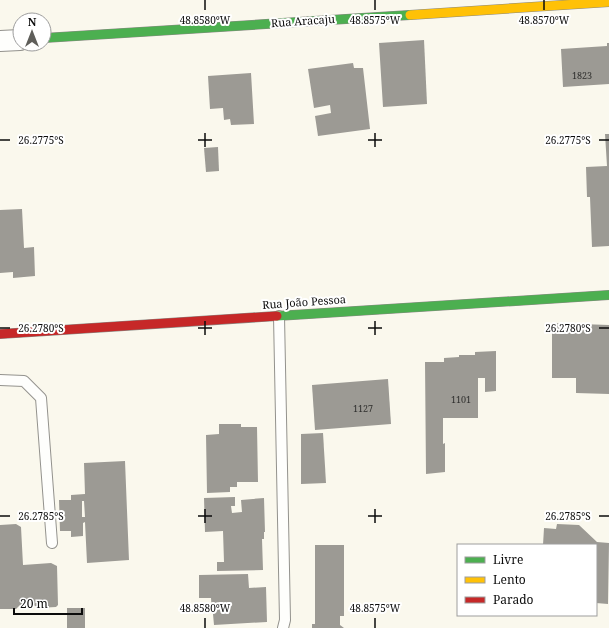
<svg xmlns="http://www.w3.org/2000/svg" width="609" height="628" viewBox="0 0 609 628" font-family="'Noto Serif',serif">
  <rect width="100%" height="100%" fill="#faf8ed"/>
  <!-- building -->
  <g fill="#9c9a94" fill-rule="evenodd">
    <path d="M 424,40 L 427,104 L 383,107 L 379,43 Z"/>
    <path d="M 607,43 L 609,43 L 609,84 L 563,87 L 561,49 L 607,46 Z"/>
    <path d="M 353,63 L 354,68 L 363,68 L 370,129 L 318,136 L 315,116 L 331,113 L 330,105 L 314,108 L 308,69 Z"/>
    <path d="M 251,73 L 254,124 L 231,125 L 230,119 L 224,120 L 223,108 L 210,109 L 208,76 Z"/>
    <path d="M 605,134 L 609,134 L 609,246 L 592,247 L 590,197 L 587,197 L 586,167 L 607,166 Z"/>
    <path d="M 218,147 L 219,171 L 206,172 L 204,148 Z"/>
    <path d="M 22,209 L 24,248 L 34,247 L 35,276 L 13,278 L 13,272 L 0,273 L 0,210 Z"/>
    <path d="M 552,323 L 609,325 L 609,394 L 576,393 L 576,378 L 552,378 Z"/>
    <path d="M 496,351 L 496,391 L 485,392 L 485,378 L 478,378 L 478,418 L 443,418 L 443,444 L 445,443 L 445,472 L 426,474 L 425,362 L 444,362 L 444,358 L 459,357 L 459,355 L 475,355 L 475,352 Z"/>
    <path d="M 388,379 L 391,424 L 315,430 L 312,385 Z"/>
    <path d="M 219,424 L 241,424 L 241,427 L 257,427 L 258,482 L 237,482 L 237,487 L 230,487 L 230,492 L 207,493 L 206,435 L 219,434 Z"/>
    <path d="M 323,433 L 326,483 L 301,484 L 301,434 Z"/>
    <path d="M 125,461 L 129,560 L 87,563 L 85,522 L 83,523 L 83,536 L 71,537 L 71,531 L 60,531 L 59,500 L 71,500 L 71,495 L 85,494 L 84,463 ZM 82,501 L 84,501 L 85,517 L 82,517 Z"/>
    <path d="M 235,497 L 235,506 L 231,506 L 232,513 L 242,512 L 241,500 L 264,498 L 265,532 L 264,532 L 264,539 L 262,539 L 263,570 L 217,571 L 217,562 L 224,562 L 223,531 L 205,532 L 204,498 Z"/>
    <path d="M 16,524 L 21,527 L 23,565 L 51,563 L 57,566 L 58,605 L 56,607 L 37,608 L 34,605 L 20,605 L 16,609 L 0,609 L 0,525 Z"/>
    <path d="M 557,524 L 579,525 L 597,542 L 609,543 L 608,604 L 596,603 L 596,545 L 543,545 L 544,528 L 556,529 Z"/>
    <path d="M 315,545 L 344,545 L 344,616 L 340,616 L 340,625 L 344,628 L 312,628 L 312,624 L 315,624 Z"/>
    <path d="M 248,574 L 249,588 L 266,587 L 267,622 L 214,625 L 213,614 L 212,614 L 211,598 L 199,598 L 199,575 Z"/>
    <rect x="67" y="608" width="18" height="20"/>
  </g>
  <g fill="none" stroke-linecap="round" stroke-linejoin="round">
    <defs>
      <g id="lane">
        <path d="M 279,316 L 285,620 L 283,628"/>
        <path d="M 0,380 L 24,381 L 41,398 L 52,543"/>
      </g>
      <path id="street" d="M 0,41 L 20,40"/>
      <g id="fast">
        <path d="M 44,38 L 410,15"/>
        <path d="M 277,316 L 609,295"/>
      </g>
      <path id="slow" d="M 410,15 L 609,2"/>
      <path id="jam" d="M 0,334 L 277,316"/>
    </defs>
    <!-- lane casing -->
    <use href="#lane" stroke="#93928d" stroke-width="12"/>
    <!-- street casing -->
    <use href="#street" stroke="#93928d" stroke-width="22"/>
    <!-- fast casing -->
    <use href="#fast" stroke="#898883" stroke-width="10"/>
    <!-- slow casing -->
    <use href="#slow" stroke="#898883" stroke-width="10"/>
    <!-- jam casing -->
    <use href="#jam" stroke="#898883" stroke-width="10"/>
    <!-- lane -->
    <use href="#lane" stroke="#fefefc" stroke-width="10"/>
    <!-- street -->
    <use href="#street" stroke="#fefefc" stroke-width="20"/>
    <!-- fast -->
    <use href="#fast" stroke="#4caf50" stroke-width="9"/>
    <!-- slow -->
    <use href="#slow" stroke="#ffc107" stroke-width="9"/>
    <!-- jam -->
    <use href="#jam" stroke="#c62828" stroke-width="9"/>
  </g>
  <!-- ticks -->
  <path fill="none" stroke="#0b0b0b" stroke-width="1.5" d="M 205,0 L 205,10M 375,0 L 375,10M 544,0 L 544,10M 205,133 L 205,147M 375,133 L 375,147M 0,140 L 10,140M 198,140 L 212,140M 368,140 L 382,140M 599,140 L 609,140M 205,321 L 205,335M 375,321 L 375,335M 0,328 L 10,328M 198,328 L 212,328M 368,328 L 382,328M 599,328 L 609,328M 205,509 L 205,523M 375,509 L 375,523M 0,516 L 10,516M 198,516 L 212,516M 368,516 L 382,516M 599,516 L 609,516M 205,618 L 205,628M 375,618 L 375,628"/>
  <g text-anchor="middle" stroke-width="4" stroke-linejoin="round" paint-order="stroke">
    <!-- number labels -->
    <g font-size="9" fill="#2f2f2d">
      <text x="582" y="79">1823</text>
      <text x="461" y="403">1101</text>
      <text x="363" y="412">1127</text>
    </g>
    <!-- street labels -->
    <g font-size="11" fill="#0b0b0b" stroke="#fff">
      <text transform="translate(303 21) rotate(-4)" y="4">Rua Aracaju</text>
      <text transform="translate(304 302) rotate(-4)" y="4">Rua João Pessoa</text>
    </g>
  </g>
  <g font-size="10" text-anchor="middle" fill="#0b0b0b" stroke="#fff" stroke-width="4" stroke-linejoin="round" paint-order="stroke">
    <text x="205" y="24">48.8580°W</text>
    <text x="375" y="24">48.8575°W</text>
    <text x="544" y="24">48.8570°W</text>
    <text x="41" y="144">26.2775°S</text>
    <text x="568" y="144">26.2775°S</text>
    <text x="41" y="332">26.2780°S</text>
    <text x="568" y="332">26.2780°S</text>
    <text x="41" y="520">26.2785°S</text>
    <text x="568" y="520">26.2785°S</text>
    <text x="205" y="612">48.8580°W</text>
    <text x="375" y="612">48.8575°W</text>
  </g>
  <!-- legend -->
  <rect x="457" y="544" width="140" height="72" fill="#ffffff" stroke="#9d9d9d"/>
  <rect x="465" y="557" width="20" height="6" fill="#4caf50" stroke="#9d9d9d"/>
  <text x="493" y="564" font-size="12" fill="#0b0b0b">Livre</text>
  <rect x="465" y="577" width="20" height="6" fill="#ffc107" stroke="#9d9d9d"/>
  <text x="493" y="584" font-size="12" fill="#0b0b0b">Lento</text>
  <rect x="465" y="597" width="20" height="6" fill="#c62828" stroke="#9d9d9d"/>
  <text x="493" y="604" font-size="12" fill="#0b0b0b">Parado</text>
  <!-- north arrow -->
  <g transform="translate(32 32)"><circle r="19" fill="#ffffff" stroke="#9d9d9d"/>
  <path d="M0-3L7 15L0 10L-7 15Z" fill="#5f5e5a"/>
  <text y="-6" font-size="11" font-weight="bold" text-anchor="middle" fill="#0b0b0b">N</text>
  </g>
  <!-- scale -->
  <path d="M14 608v6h68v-6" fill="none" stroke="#0b0b0b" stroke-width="2"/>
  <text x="20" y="608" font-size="12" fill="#0b0b0b" stroke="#ffffff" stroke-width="3" paint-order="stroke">20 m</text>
</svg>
